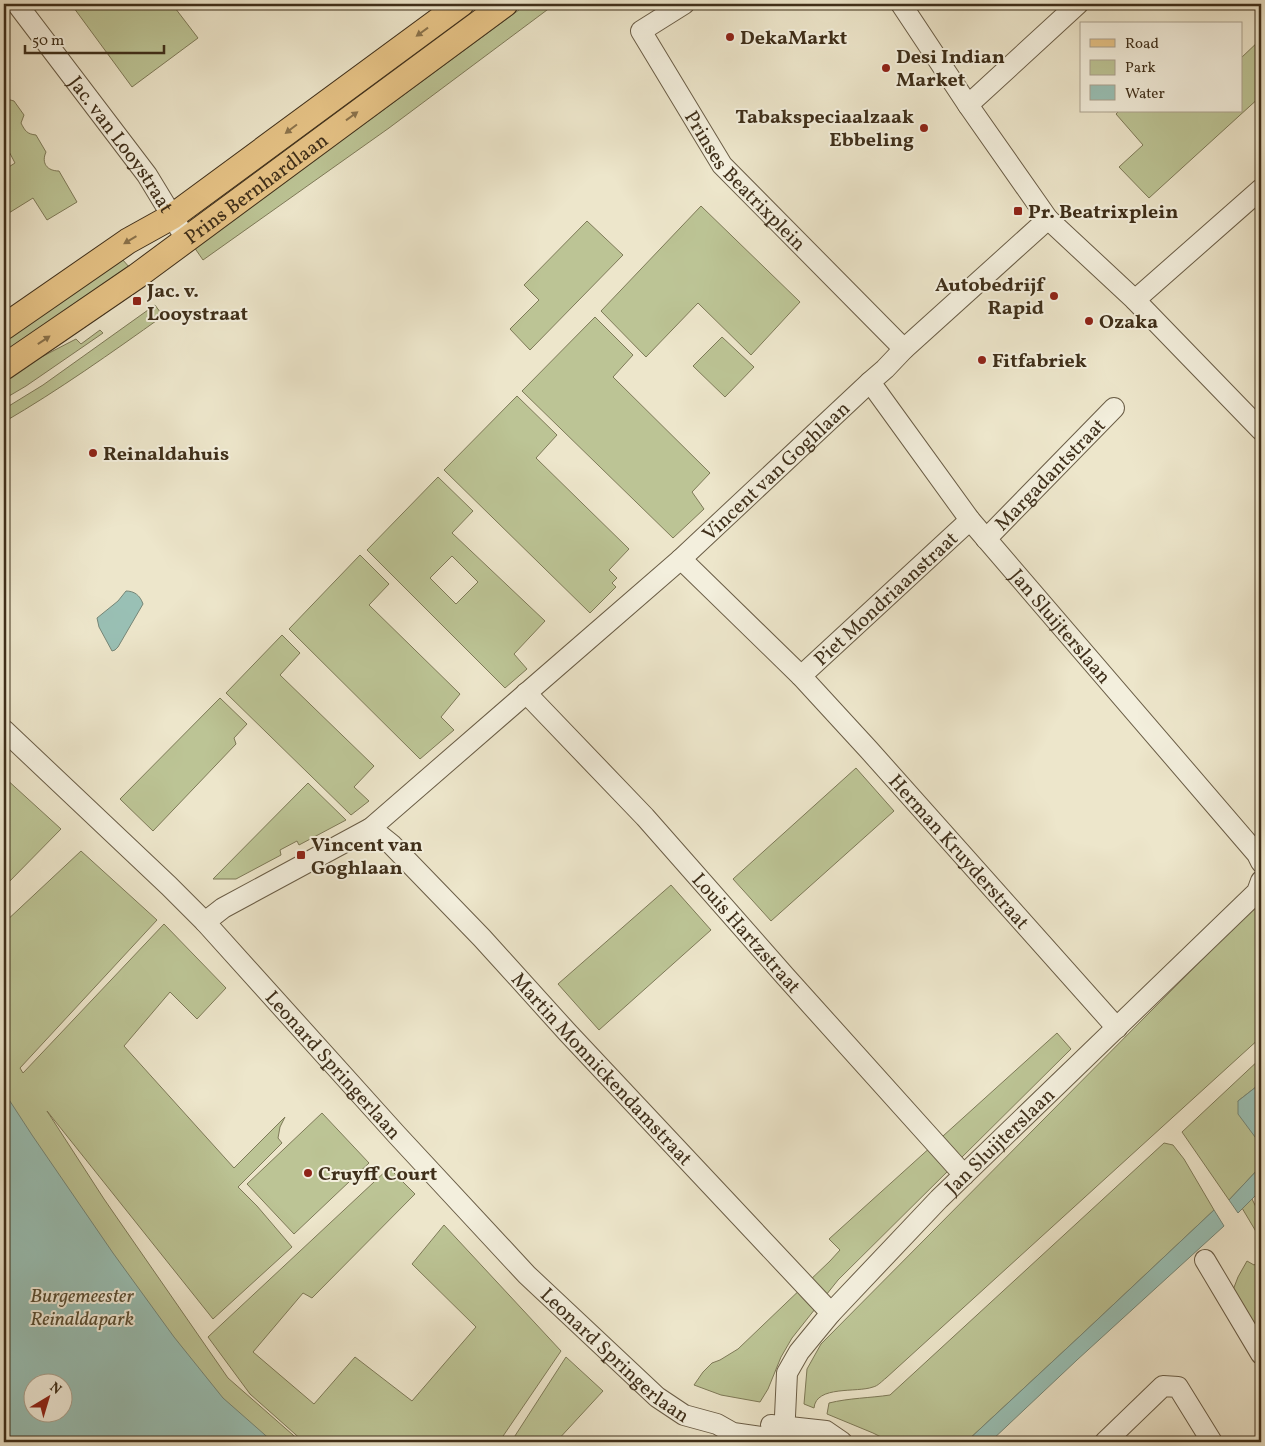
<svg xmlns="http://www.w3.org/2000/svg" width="1265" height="1446" viewBox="0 0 1265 1446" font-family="Vollkorn,serif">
  <rect width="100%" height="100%" fill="#ede6cb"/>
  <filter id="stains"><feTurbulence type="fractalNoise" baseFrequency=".004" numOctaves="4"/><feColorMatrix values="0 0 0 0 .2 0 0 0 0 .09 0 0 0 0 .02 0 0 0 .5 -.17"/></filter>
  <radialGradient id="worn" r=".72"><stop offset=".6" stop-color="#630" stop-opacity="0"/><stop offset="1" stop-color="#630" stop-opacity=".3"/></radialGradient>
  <!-- green -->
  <g fill="#bcc495" stroke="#7e7a58" fill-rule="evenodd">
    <path d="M 71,4 L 172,4 L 198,38 L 132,87 Z"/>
    <path d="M 527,4 L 555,4 L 389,128 L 203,260 L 194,247 L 375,116 Z"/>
    <path d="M 1261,39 L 1261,96 L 1149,198 L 1119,167 L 1143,145 L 1116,114 L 1119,111 L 1241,111 L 1241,58 Z"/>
    <path d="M 4,96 L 7,99 L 14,101 L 24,115 L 21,123 C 25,131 27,134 36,135 L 46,152 C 41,163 47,171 59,171 L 77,202 L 47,220 L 33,198 L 4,216 L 4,170 L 15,163 L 4,142 Z"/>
    <path d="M 701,206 L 800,302 L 751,355 L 698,303 L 646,357 L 601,311 Z"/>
    <path d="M 587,221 L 623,255 L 530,350 L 510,329 L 539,300 L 524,285 Z"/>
    <path d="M 122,259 L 130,268 L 4,355 L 4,342 Z"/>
    <path d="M 155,305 L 163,316 C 111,353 59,390 4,422 L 4,409 L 43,385 Z"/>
    <path d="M 595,317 L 633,355 L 613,377 L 710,473 L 692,492 L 704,509 L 673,538 L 522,391 Z"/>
    <path d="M 100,330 L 103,333 L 26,386 L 4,399 L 4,379 L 24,366 L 76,339 L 81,344 Z"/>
    <path d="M 722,337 L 754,367 L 725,397 L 693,366 Z"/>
    <path d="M 517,396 L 557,435 L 536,458 L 629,549 L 609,570 L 617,578 L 612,583 L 616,587 L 590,613 L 444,470 Z"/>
    <path d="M 438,477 L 473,511 L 452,533 L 545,621 L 514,654 L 527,669 L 505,688 L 367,550 ZM 452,556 L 478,582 L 456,604 L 430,578 Z"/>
    <path d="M 360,555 L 389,584 L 369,605 L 460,694 L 441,717 L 454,730 L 420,759 L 289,629 Z"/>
    <path d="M 282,635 L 300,653 L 280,675 L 374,766 L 354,787 L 369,801 L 351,815 L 226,693 Z"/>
    <path d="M 220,698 L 247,724 L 234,738 L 236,744 L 153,831 L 120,799 Z"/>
    <path d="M 856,768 L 894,811 L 771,921 L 733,879 Z"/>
    <path d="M 4,777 L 61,829 L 4,887 Z"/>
    <path d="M 308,783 L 346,820 L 299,845 L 297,841 L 280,850 L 281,855 L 236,879 L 213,879 Z"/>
    <path d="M 81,851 L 157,920 L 20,1068 L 23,1073 L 164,924 L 226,988 L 197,1019 L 170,992 L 124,1046 L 234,1168 L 285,1117 L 280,1127 L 278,1138 L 282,1143 L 238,1187 L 257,1206 L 292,1247 L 213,1319 L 47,1111 L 104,1199 L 228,1378 L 301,1442 L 4,1442 L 4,923 ZM 32,1384 L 62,1384 L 62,1414 L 32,1414 Z"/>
    <path d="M 671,885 L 711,930 L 599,1030 L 558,984 Z"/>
    <path d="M 1261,900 L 1261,1037 L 886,1378 C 882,1381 878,1386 873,1387 C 857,1393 816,1385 814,1408 L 804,1404 L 807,1369 L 821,1344 Z"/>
    <path d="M 1057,1033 L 1071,1049 L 838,1280 L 792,1338 L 781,1357 L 768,1389 L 760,1402 L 721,1395 L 694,1385 L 703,1372 L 712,1363 L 720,1360 L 738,1349 L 830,1261 L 840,1250 L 829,1239 Z"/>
    <path d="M 1261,1058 L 1261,1083 L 1238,1101 L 1252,1132 L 1261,1145 L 1261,1166 L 1229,1200 L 1182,1132 Z"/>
    <path d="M 322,1113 L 369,1163 L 294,1234 L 247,1184 Z"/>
    <path d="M 1164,1143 L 1173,1145 L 1184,1159 L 1214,1210 L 1080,1336 L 966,1442 L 891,1442 L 873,1433 L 827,1414 L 829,1403 C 849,1398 870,1398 890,1395 Z"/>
    <path d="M 389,1168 L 415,1194 L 312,1298 L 303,1293 L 253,1352 L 314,1404 L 355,1357 L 412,1401 L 476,1327 L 412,1264 L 444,1225 L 561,1351 L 499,1442 L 304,1442 L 250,1394 L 208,1337 Z"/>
    <path d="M 1252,1199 L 1261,1217 L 1261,1240 L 1242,1208 Z"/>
    <path d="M 1247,1261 L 1254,1265 L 1261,1261 L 1261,1340 L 1233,1290 L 1238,1277 Z"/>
    <path d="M 566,1357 L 603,1391 L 556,1442 L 511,1442 Z"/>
  </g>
  <!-- water -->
  <g fill="#99c0b5" stroke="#758677" fill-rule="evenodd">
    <path d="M 126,591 C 134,591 140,595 143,604 L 118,647 L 115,650 L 112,651 L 99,627 L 97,618 L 118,601 Z"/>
    <path d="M 1261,1083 L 1261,1145 L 1238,1114 L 1238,1101 Z"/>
    <path d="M 4,1092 L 32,1135 L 113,1253 L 174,1337 L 223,1398 L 273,1442 L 4,1442 ZM 32,1384 L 62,1384 L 62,1414 L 32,1414 Z"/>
    <path d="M 1261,1166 L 1261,1190 L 1238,1213 L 1229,1200 Z"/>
    <path d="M 1214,1210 L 1224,1226 L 1077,1360 L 990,1442 L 966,1442 L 1080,1336 Z"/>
  </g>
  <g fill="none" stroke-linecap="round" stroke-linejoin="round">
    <defs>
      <g id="minor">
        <path id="s1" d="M 17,4 L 147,175 L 186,239"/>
        <path id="s2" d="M 684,4 L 641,31 L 722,165 L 904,349"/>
        <path d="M 968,105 L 1078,4"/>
        <path d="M 1048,219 L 1135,300 L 1261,430"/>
        <path d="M 1135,300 L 1261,189"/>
        <path id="s3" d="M 870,382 L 970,520 L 1257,854 L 1261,862"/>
        <path id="s4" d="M 986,539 L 1114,408"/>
        <path id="s5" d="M 681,559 L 801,676 L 869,750 L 1117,1028"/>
        <path id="s6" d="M 801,676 L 970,520"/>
        <path id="s7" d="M 526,693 L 645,817 L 785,976 L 964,1175"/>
        <path id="s8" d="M 4,730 L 169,886 L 205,922 L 397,1135 L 527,1275 L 657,1397 L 684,1415 L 717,1424 L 733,1433 L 796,1442"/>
        <path id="s9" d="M 371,828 L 391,844 L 482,938 L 568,1033 L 831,1313"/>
        <path id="s10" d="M 205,922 L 223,908 L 371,828 L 681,559 L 870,382 L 885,369 L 904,349 L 1048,219 L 968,105 L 901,4"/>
        <path d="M 1205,1260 L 1261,1354"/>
        <path d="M 771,1425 L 826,1431 L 842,1442"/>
        <path id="s11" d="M 781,1442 L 785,1416 L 787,1373 L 799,1352 L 831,1313 L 939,1199 L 1257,892 L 1261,881"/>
        <path d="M 1105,1442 L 1163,1386 L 1178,1387 L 1212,1442"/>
      </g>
      <g id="major">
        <path d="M 4,327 L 128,241 L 173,216 L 461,4"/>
        <path id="s12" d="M 4,367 L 137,276 L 505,4"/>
      </g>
    </defs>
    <!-- minor casing -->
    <use href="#minor" stroke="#6a5d46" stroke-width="22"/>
    <!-- major casing -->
    <use href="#major" stroke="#3f2f1a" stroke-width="27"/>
    <!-- minor -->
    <use href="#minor" stroke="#f3efdd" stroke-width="20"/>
    <!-- major -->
    <use href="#major" stroke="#e6c386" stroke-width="25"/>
  </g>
  <!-- one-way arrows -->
  <defs><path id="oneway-solid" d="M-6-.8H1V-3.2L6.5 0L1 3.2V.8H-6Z" transform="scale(1.25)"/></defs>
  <g fill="#8a724b">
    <use href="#oneway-solid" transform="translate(422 32) rotate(144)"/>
    <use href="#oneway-solid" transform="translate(352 116) rotate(-36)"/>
    <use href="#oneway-solid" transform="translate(291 129) rotate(143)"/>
    <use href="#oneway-solid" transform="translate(130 240) rotate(149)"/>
    <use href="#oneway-solid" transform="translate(44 340) rotate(-34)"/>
  </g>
  <!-- markers -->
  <g fill="#8f2418" stroke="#f3efdd" stroke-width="2">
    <circle cx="730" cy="37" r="5"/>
    <circle cx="886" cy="68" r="5"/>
    <circle cx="924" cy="128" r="5"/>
    <rect x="1013" y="206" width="10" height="10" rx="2.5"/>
    <circle cx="1054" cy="296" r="5"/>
    <rect x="132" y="296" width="10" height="10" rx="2.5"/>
    <circle cx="1089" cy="321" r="5"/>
    <circle cx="982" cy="360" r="5"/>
    <circle cx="93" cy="453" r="5"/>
    <rect x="296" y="850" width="10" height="10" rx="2.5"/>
    <circle cx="308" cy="1173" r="5"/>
  </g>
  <g text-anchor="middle" stroke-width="4" stroke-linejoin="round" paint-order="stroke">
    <!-- poi labels -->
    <g font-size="20" font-weight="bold" fill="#3f2f1a" stroke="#f3efdd" text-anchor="start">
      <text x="740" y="44">DekaMarkt</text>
      <text x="896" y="63">Desi Indian<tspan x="896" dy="23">Market</tspan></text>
      <text x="914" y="123" text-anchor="end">Tabakspeciaalzaak<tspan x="914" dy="23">Ebbeling</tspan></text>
      <text x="1028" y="218">Pr. Beatrixplein</text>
      <text x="1044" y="291" text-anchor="end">Autobedrijf<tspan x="1044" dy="23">Rapid</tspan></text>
      <text x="147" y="297">Jac. v.<tspan x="147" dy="23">Looystraat</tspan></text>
      <text x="1099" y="328">Ozaka</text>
      <text x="992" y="367">Fitfabriek</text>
      <text x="103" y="460">Reinaldahuis</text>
      <text x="311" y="851">Vincent van<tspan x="311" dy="23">Goghlaan</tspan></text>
      <text x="318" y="1180">Cruyff Court</text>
    </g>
    <!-- street labels -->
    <g font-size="20" fill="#3f2f1a" stroke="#f3efdd">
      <text dy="7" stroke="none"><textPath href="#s1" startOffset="175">Jac. van Looystraat</textPath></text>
      <text dy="7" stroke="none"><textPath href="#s2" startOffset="234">Prinses Beatrixplein</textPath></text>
      <text dy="7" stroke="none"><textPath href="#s12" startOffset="309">Prins Bernhardlaan</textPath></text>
      <text dy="7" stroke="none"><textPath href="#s10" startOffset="731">Vincent van Goghlaan</textPath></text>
      <text dy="7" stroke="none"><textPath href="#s4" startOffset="91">Margadantstraat</textPath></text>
      <text dy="7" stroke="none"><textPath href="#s6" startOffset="115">Piet Mondriaanstraat</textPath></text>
      <text dy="7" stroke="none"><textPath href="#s3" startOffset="310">Jan Sluijterslaan</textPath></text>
      <text dy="7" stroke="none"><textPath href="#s5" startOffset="404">Herman Kruyderstraat</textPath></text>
      <text dy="7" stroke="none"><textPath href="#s7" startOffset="326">Louis Hartzstraat</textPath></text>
      <text dy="7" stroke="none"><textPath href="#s8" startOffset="470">Leonard Springerlaan</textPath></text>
      <text dy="7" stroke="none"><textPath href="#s9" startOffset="334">Martin Monnickendamstraat</textPath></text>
      <text dy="7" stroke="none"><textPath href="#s11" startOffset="385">Jan Sluijterslaan</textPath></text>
      <text dy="7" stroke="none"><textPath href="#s8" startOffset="875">Leonard Springerlaan</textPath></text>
    </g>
    <!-- park labels -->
    <g font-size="20" font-style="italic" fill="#584d33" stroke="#f3efdd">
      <text x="82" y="1302">Burgemeester<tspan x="82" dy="23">Reinaldapark</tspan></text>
    </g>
  </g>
  <!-- margin -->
  <rect width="1265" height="1446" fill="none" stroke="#ede6cb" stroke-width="20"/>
  <rect x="5" y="5" width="1255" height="1436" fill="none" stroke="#3f2f1a" stroke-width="2.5"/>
  <rect x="10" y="10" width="1245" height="1426" fill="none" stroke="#3f2f1a"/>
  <!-- legend -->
  <rect x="1080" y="22" width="162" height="90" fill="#f3efdd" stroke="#aba28f"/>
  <rect x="1090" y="39" width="25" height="8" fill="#e6c386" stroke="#aba28f"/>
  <text x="1125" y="48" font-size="15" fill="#3f2f1a">Road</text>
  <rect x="1090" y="60" width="25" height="15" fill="#bcc495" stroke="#aba28f"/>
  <text x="1125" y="72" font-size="15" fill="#3f2f1a">Park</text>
  <rect x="1090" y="85" width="25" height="15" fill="#99c0b5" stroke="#aba28f"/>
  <text x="1125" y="98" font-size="15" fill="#3f2f1a">Water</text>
  <!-- north arrow -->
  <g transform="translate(48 1398) rotate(38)"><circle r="24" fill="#f3efdd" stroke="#aba28f"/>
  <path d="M0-4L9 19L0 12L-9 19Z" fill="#8f2418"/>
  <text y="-8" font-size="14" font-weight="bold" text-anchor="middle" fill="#3f2f1a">N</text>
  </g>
  <!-- scale -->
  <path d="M25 45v8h139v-8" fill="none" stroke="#3f2f1a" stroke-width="2.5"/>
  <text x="32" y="45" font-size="15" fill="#3f2f1a" stroke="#f3efdd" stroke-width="4" paint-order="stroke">50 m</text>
  <rect width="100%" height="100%" filter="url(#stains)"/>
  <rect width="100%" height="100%" fill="url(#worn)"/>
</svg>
